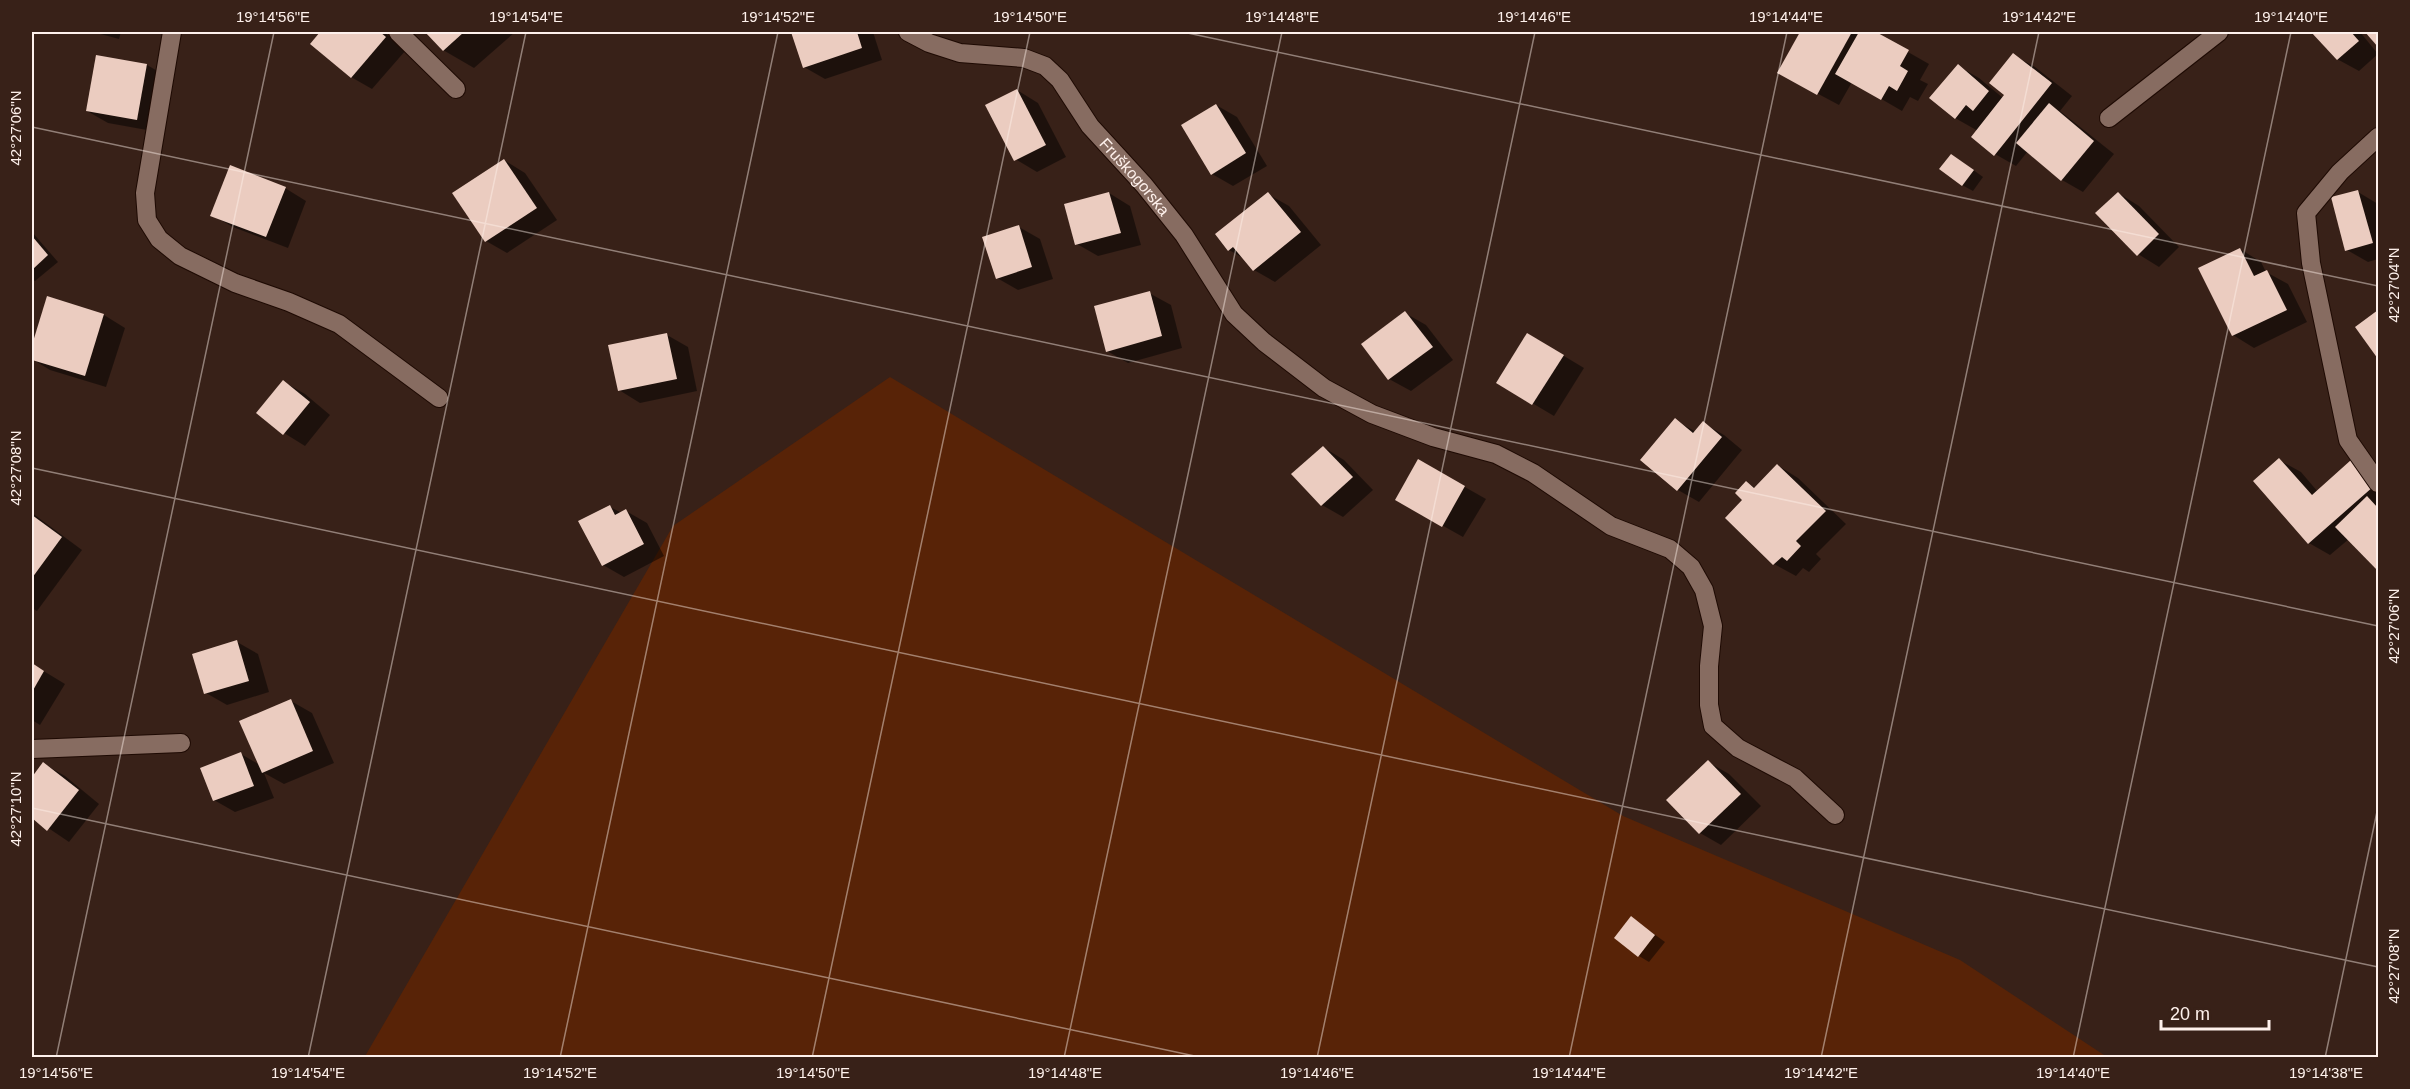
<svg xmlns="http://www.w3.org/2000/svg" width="2410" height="1089" viewBox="0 0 2410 1089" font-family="Arial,sans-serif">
  <rect width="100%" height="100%" fill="#382118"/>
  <!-- green -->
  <path fill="#582307" d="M 890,377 L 1623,816 L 1960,960 L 2107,1057 L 364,1058 L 673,526 Z"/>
  <!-- shadow -->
  <g fill="#0007">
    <path d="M 93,32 L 121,32 L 119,39 Z"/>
    <path d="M 322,32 L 384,32 L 406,50 L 372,89 L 351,77 L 312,44 Z"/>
    <path d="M 427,32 L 515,32 L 474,68 L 443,50 Z"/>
    <path d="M 793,32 L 873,32 L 882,60 L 825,79 L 804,67 Z"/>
    <path d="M 1801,32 L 1853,32 L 1859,35 L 1861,32 L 1873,32 L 1929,64 L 1920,80 L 1928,84 L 1918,101 L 1910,97 L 1902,111 L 1852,82 L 1839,105 L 1779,73 Z"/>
    <path d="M 2313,32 L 2360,32 L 2378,54 L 2359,71 L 2337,59 Z"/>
    <path d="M 2013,55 L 2035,67 L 2072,96 L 2060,111 L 2114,154 L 2083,192 L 2062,180 L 2028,151 L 2016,166 L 1995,154 L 1978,131 L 1955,118 L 1958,66 L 1979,78 L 2003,98 L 2006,95 Z"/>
    <path d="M 147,65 L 168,77 L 158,132 L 108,123 L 87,111 Z"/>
    <path d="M 1017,90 L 1038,103 L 1066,157 L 1037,172 L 1015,159 Z"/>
    <path d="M 1216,105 L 1237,117 L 1267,166 L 1233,186 L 1212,174 Z"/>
    <path d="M 504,160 L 525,173 L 557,220 L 507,253 L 486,241 Z"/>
    <path d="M 1961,161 L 1983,177 L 1973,191 L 1962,185 Z"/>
    <path d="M 285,188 L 306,201 L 288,248 L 233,227 L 212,215 Z"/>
    <path d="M 2358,192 L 2378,204 L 2378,259 L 2368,262 L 2347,250 Z"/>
    <path d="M 1109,193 L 1130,206 L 1141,245 L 1098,256 L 1077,244 Z"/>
    <path d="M 2118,193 L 2139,206 L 2179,247 L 2159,267 L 2138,254 Z"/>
    <path d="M 1268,194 L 1289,206 L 1321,245 L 1275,282 L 1254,270 L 1243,258 L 1229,250 Z"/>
    <path d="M 1019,227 L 1040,239 L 1053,279 L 1018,290 L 997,278 Z"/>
    <path d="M 32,232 L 58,262 L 35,281 L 32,279 Z"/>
    <path d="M 2240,249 L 2261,262 L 2266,272 L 2288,284 L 2307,322 L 2254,348 L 2233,335 Z"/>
    <path d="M 1149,293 L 1171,305 L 1182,348 L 1128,363 L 1107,351 Z"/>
    <path d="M 48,298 L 104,315 L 125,328 L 106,387 L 50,370 L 32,359 L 32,350 Z"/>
    <path d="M 2378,311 L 2378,357 L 2357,327 Z"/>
    <path d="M 1405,313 L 1426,325 L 1453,360 L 1411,391 L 1389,379 L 1363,344 Z"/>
    <path d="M 667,335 L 688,347 L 697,391 L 640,403 L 619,390 Z"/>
    <path d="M 1549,347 L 1584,368 L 1554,416 L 1498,383 Z"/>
    <path d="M 284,382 L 305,394 L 330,415 L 305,446 L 284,433 Z"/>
    <path d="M 1675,420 L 1696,432 L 1703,423 L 1724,435 L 1742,450 L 1699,502 L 1678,490 L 1642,460 Z"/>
    <path d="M 1323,447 L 1344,460 L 1373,490 L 1343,517 L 1322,505 L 1293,474 Z"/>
    <path d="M 2279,460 L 2301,472 L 2318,492 L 2378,481 L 2378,569 L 2349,539 L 2330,555 L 2309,543 Z"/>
    <path d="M 1419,461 L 1486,499 L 1463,537 L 1397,500 Z"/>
    <path d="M 1777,465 L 1798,478 L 1846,524 L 1816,554 L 1821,559 L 1809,572 L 1803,568 L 1796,576 L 1774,564 L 1727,518 L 1745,500 L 1747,483 L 1756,488 Z"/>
    <path d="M 610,507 L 622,513 L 626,511 L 647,523 L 664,556 L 624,577 L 603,565 Z"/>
    <path d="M 32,513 L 82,550 L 37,611 L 32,608 Z"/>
    <path d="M 237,642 L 258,654 L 269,692 L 227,705 L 206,693 Z"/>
    <path d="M 32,664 L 65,684 L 40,725 L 32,720 Z"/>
    <path d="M 291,701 L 312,713 L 334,763 L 284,784 L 264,773 L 274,798 L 235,812 L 214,800 L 241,754 L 260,765 Z"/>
    <path d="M 1708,762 L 1729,774 L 1761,806 L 1721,845 L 1700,833 L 1668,800 Z"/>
    <path d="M 44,764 L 65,776 L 99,804 L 69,842 L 32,817 L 32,779 Z"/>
    <path d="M 1632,918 L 1665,942 L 1649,962 L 1639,956 Z"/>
  </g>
  <!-- building -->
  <g fill="#ebccc0">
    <path d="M 320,32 L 380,32 L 386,37 L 351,78 L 310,44 Z"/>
    <path d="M 425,32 L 464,32 L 443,51 Z"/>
    <path d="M 791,32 L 857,32 L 862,48 L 803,68 Z"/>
    <path d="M 1800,32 L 1852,32 L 1817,95 L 1777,73 Z"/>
    <path d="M 1859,32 L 1876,32 L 1909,50 L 1900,66 L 1908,71 L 1897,91 L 1889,86 L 1881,100 L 1835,74 Z"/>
    <path d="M 2311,32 L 2351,32 L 2359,41 L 2337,60 Z"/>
    <path d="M 2365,32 L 2378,32 L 2378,47 Z"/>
    <path d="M 2013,53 L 2052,83 L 1994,156 L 1971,137 L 2004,95 L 1989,83 Z"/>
    <path d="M 96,55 L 147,64 L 137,120 L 86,111 Z"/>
    <path d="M 1958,64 L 1989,91 L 1973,111 L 1966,105 L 1955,119 L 1929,98 Z"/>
    <path d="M 1017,89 L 1046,145 L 1014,161 L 985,105 Z"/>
    <path d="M 2049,103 L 2094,141 L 2061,181 L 2016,143 Z"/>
    <path d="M 1216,104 L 1246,153 L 1211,175 L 1181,125 Z"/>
    <path d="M 1951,154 L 1974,170 L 1962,186 L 1939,169 Z"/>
    <path d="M 504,159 L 537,208 L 485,242 L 452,193 Z"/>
    <path d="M 230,165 L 286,187 L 266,237 L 210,216 Z"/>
    <path d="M 2358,190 L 2373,243 L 2345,251 L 2331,197 Z"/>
    <path d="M 1109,192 L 1121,233 L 1075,245 L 1064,204 Z"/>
    <path d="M 1268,192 L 1301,232 L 1253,271 L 1233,247 L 1228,251 L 1215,234 Z"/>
    <path d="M 2118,192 L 2159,234 L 2137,256 L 2095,213 Z"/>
    <path d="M 1019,225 L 1032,267 L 996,279 L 982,237 Z"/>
    <path d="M 32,236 L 48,255 L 32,270 Z"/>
    <path d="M 2240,248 L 2254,276 L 2267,270 L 2287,310 L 2232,336 L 2198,268 Z"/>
    <path d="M 1150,291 L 1162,336 L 1106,352 L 1094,306 Z"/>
    <path d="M 47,296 L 104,314 L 85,376 L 32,360 L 32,345 Z"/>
    <path d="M 2378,310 L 2378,359 L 2355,327 Z"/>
    <path d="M 1405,311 L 1433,347 L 1388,380 L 1361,344 Z"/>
    <path d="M 667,333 L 677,379 L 618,391 L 608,345 Z"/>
    <path d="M 1527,333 L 1564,355 L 1532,405 L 1496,383 Z"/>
    <path d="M 283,380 L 310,402 L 283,435 L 256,413 Z"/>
    <path d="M 1675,418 L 1693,433 L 1703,421 L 1722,437 L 1677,491 L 1640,460 Z"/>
    <path d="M 1323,446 L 1353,477 L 1321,506 L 1291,474 Z"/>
    <path d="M 2279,458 L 2312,495 L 2351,460 L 2374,486 L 2308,544 L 2253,481 Z"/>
    <path d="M 1418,459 L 1465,486 L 1442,527 L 1395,500 Z"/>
    <path d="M 1777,464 L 1826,511 L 1796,541 L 1801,546 L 1787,561 L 1782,557 L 1773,565 L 1725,518 L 1742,500 L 1735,493 L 1746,481 L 1754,488 Z"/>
    <path d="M 2367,496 L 2378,508 L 2378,571 L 2335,527 Z"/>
    <path d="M 610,505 L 615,515 L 626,509 L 644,544 L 602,566 L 578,521 Z"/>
    <path d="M 32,515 L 62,537 L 32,578 Z"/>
    <path d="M 237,640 L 249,681 L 204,694 L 192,654 Z"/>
    <path d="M 32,663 L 44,671 L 32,692 Z"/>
    <path d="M 291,699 L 313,751 L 262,773 L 239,721 Z"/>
    <path d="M 241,752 L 254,786 L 213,801 L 200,768 Z"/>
    <path d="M 1708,760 L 1741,794 L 1699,834 L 1666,800 Z"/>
    <path d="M 43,762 L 79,790 L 47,831 L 32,818 L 32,777 Z"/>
    <path d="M 1631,916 L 1655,935 L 1638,957 L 1614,938 Z"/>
  </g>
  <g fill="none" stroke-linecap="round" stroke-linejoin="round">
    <defs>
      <g id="minor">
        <path d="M 172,32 L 145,193 L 147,220 L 159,239 L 180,256 L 235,283 L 289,302 L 339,324 L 439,398"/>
        <path d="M 398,32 L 456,89"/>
        <path id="s1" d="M 908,32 L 929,43 L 960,53 L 1024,58 L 1045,66 L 1060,80 L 1090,126 L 1144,185 L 1184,235 L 1234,314 L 1264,342 L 1324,388 L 1372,414 L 1433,437 L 1496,454 L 1533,473 L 1611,526 L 1670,549 L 1691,567 L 1704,590 L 1713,626 L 1709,666 L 1709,705 L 1713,726 L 1738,748 L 1795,778 L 1835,815"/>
        <path d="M 2109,118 L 2219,32"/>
        <path d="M 2378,137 L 2340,172 L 2306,213 L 2311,263 L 2348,440 L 2378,483"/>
        <path d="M 32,749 L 181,743"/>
      </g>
    </defs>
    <!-- minor casing -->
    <use href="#minor" stroke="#1e0a03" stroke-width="20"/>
    <!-- minor -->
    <use href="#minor" stroke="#876c61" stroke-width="18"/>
  </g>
  <!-- ticks -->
  <path fill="none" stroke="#fef1ec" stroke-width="1.5" stroke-opacity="0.45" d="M 1183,32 L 2378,286M 32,127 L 2378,626M 32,468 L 2378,967M 32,808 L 1204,1058M 56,1058 L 274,32M 308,1058 L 526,32M 560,1058 L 778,32M 812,1058 L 1030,32M 1064,1058 L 1282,32M 1317,1058 L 1535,32M 1569,1058 L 1787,32M 1821,1058 L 2039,32M 2073,1058 L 2291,32M 2325,1058 L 2378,807"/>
  <g text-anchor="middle" stroke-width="6" stroke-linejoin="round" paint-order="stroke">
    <!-- street labels -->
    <g font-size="16" fill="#fef1ec" stroke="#382118">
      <text dy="6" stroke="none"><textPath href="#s1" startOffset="286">Fruškogorska</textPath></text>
    </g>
  </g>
  <!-- border -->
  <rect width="2410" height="1089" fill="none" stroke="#382118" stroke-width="66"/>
  <!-- scale -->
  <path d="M2161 1020v9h108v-9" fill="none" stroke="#fef1ec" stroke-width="3"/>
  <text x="2170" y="1020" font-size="18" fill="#fef1ec" stroke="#382118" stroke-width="4.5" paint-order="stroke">20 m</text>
  <rect x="33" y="33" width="2344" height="1023" fill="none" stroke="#fef1ec" stroke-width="2"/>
  <g font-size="15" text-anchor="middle" fill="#fef1ec">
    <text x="273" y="22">19°14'56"E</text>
    <text x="526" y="22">19°14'54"E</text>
    <text x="778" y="22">19°14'52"E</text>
    <text x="1030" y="22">19°14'50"E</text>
    <text x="1282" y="22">19°14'48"E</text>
    <text x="1534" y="22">19°14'46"E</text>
    <text x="1786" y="22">19°14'44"E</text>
    <text x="2039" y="22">19°14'42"E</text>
    <text x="2291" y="22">19°14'40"E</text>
    <text transform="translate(16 128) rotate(-90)" y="5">42°27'06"N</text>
    <text transform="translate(2394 285) rotate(-90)" y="5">42°27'04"N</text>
    <text transform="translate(16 468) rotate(-90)" y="5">42°27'08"N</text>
    <text transform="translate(2394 626) rotate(-90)" y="5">42°27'06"N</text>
    <text transform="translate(16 809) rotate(-90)" y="5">42°27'10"N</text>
    <text transform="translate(2394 966) rotate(-90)" y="5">42°27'08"N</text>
    <text x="56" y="1078">19°14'56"E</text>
    <text x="308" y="1078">19°14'54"E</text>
    <text x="560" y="1078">19°14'52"E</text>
    <text x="813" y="1078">19°14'50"E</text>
    <text x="1065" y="1078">19°14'48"E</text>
    <text x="1317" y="1078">19°14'46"E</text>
    <text x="1569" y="1078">19°14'44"E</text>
    <text x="1821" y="1078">19°14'42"E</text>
    <text x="2073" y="1078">19°14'40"E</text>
    <text x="2326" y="1078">19°14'38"E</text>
  </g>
</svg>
